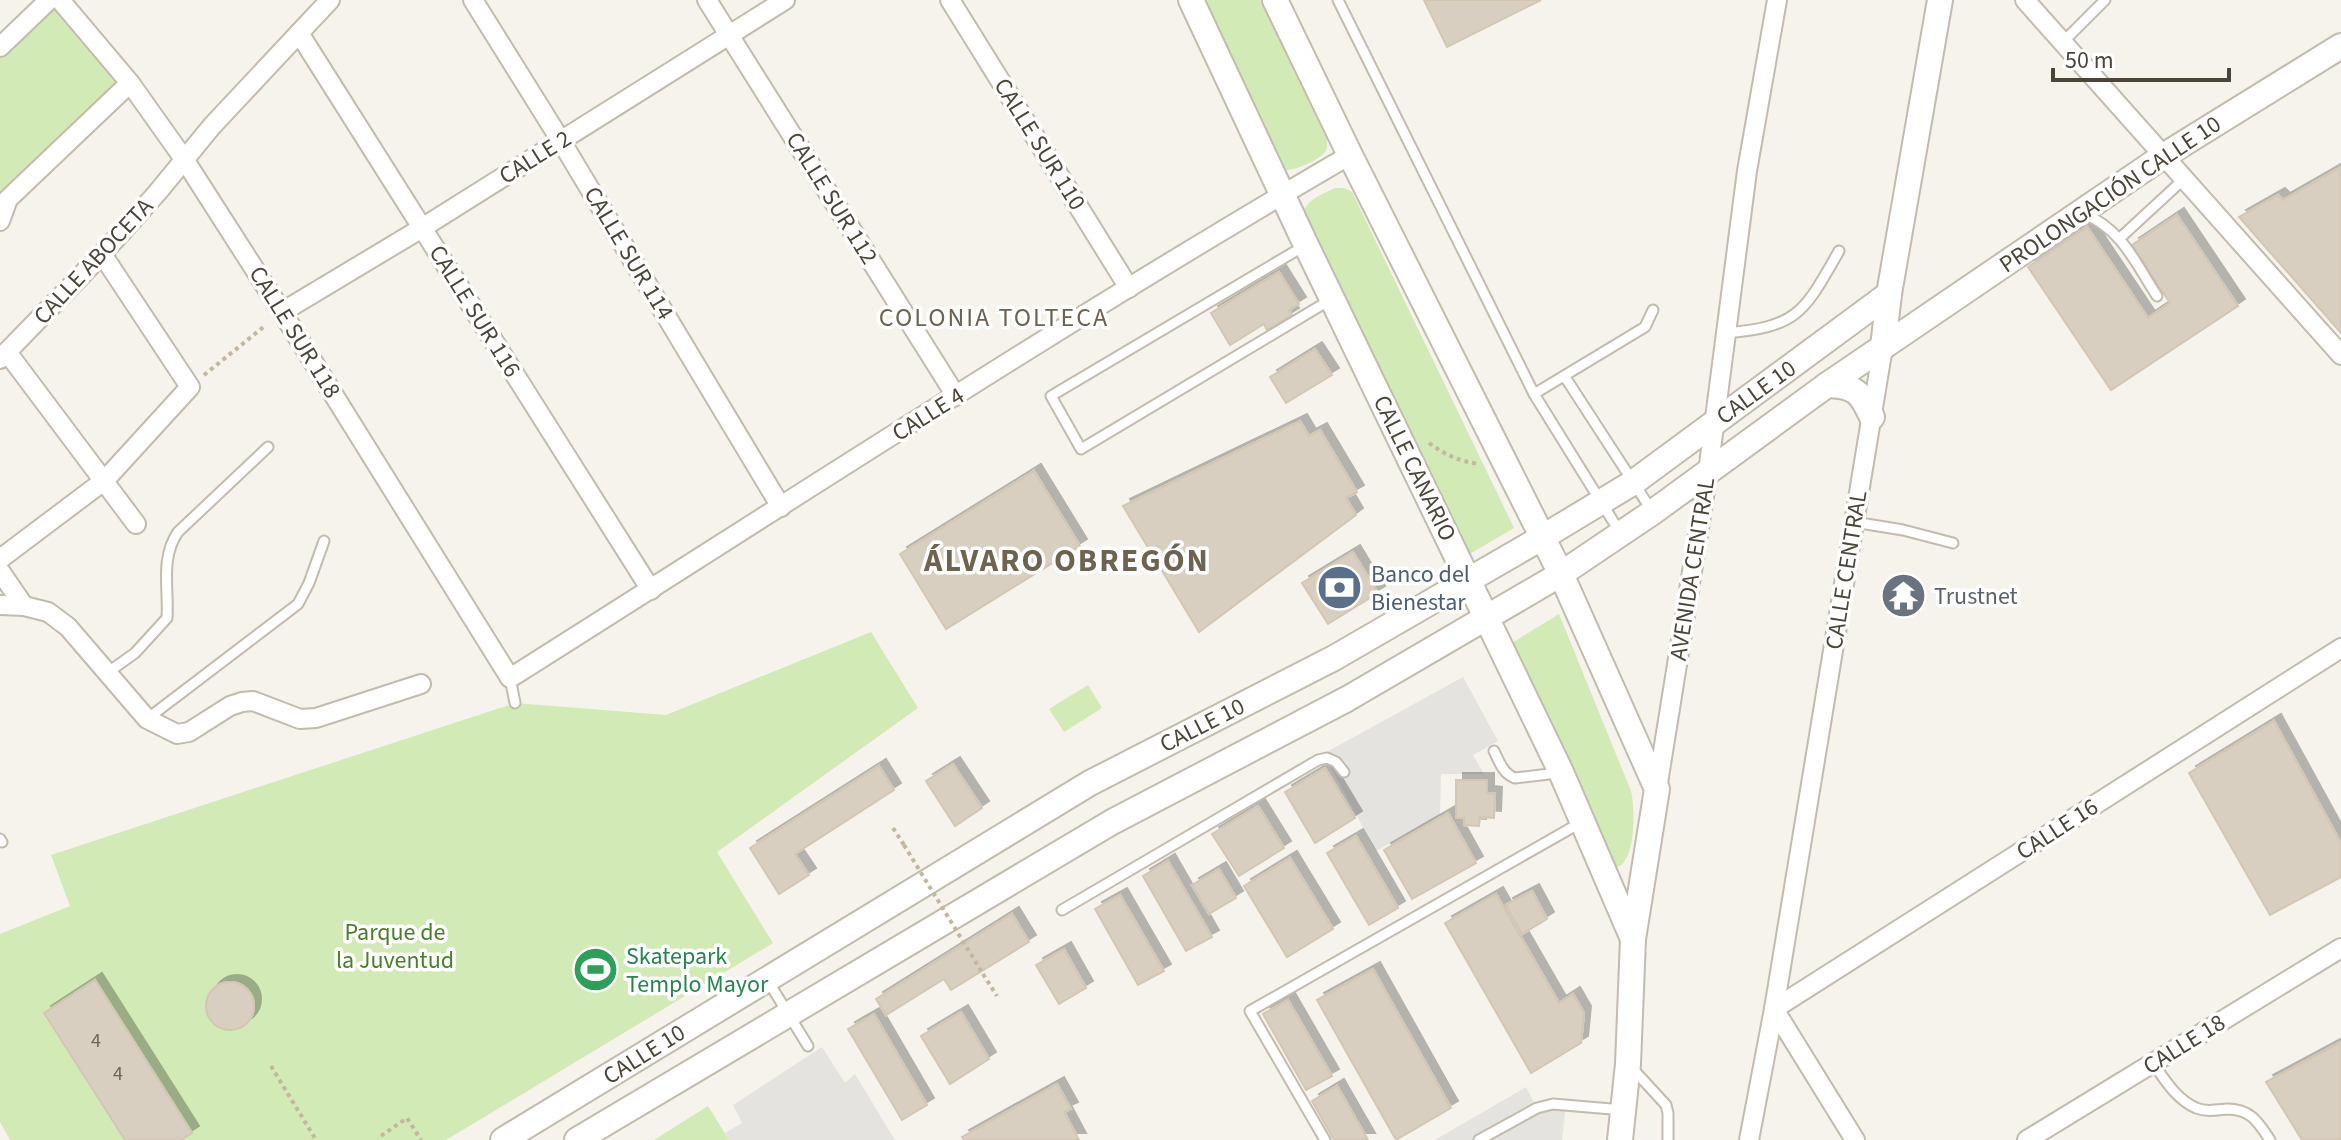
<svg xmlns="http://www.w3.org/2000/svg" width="2341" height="1140" viewBox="0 0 2341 1140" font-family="'Source Sans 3',sans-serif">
  <defs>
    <filter id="shadow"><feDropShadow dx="7" dy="-7" stdDeviation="0" flood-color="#0004"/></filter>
  </defs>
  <rect width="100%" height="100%" fill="#f6f3ec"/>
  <!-- green -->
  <g fill="#d2eab5">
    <path d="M 1196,0 L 1260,0 L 1327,139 C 1327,145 1328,147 1325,152 C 1318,161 1292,172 1281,170 Z"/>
    <path d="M 49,3 L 125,83 L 0,197 L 0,58 Z"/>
    <path d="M 1335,188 L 1344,188 L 1352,192 L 1514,528 L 1463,558 L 1302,219 C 1304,200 1319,196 1335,188 Z"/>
    <path d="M 1559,614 L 1631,791 C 1635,809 1636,854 1620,866 L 1615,867 L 1611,864 L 1507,646 Z"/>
    <path d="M 871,632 L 918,708 L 717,852 L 773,943 L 446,1140 L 10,1140 L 0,1122 L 0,934 L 70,906 L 51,855 L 515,703 L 666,715 Z"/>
    <path d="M 1088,685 L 1102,708 L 1064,732 L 1049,709 Z"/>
    <path d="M 708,1106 L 729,1140 L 654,1140 Z"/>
  </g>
  <!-- parking -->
  <g fill="#e5e3e0">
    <path d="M 1463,677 L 1498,741 L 1473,755 L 1484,774 L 1441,774 L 1440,815 L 1376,851 L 1323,754 Z"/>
    <path d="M 822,1047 L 845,1083 L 855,1074 L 895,1140 L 729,1140 L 725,1133 L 742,1123 L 733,1105 Z"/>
    <path d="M 1526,1087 L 1537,1108 L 1566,1104 L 1562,1140 L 1435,1140 Z"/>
  </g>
  <!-- building -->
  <g fill="#d8cfc1" stroke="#d3c7b4" stroke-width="2" filter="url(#shadow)">
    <path d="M 1424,0 L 1541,0 L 1447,47 Z"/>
    <path d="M 2341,167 L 2341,333 L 2239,217 L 2278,195 L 2283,200 Z"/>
    <path d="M 2177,215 L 2238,306 L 2111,390 L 2028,267 L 2087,227 L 2148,318 L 2170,303 L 2132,245 Z"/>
    <path d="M 1279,272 L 1299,304 L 1289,310 L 1292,315 L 1267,330 L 1264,324 L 1230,345 L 1211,313 Z"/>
    <path d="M 1315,349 L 1332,375 L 1286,403 L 1270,377 Z"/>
    <path d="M 1300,421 L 1309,436 L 1320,430 L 1357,492 L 1346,498 L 1356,515 L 1199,632 L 1123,506 Z"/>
    <path d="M 1034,471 L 1080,546 L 946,629 L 900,554 Z"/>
    <path d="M 1353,552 L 1378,593 L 1328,624 L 1302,583 Z"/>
    <path d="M 2274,721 L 2341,843 L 2341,877 L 2270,915 L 2189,773 Z"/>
    <path d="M 953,764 L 982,808 L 955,826 L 926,781 Z"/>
    <path d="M 879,766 L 894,790 L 795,854 L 809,875 L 779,894 L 750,848 Z"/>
    <path d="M 1325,768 L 1355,818 L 1315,843 L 1285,792 Z"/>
    <path d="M 1456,780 L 1487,780 L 1487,793 L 1495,794 L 1494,818 L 1480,817 L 1479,826 L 1464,825 L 1464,818 L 1456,818 Z"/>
    <path d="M 1258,806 L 1284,848 L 1239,876 L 1212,834 Z"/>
    <path d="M 1448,813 L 1476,863 L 1412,899 L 1384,850 Z"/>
    <path d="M 1356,836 L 1398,908 L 1369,925 L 1327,853 Z"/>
    <path d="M 1290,858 L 1333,929 L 1287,957 L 1244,886 Z"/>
    <path d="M 1168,861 L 1212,937 L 1186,951 L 1143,876 Z"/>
    <path d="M 1219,869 L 1236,898 L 1209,914 L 1192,885 Z"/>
    <path d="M 1532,891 L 1547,919 L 1522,934 L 1506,905 Z"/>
    <path d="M 1496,894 L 1559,1003 L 1573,994 L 1584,1013 L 1581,1043 L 1531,1073 L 1445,923 Z"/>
    <path d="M 1120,895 L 1164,971 L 1138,985 L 1095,909 Z"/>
    <path d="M 1012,914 L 1029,942 L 951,990 L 944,979 L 886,1015 L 876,999 Z"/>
    <path d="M 1064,949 L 1086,988 L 1059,1004 L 1036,965 Z"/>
    <path d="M 1373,969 L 1451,1108 L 1396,1140 L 1317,1000 Z"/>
    <path d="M 95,980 L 192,1133 L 181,1140 L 125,1140 L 44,1013 Z"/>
    <circle cx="230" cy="1006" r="24"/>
    <path d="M 1288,1000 L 1332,1076 L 1306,1090 L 1263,1014 Z"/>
    <path d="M 961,1012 L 989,1059 L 950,1084 L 921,1036 Z"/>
    <path d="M 874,1014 L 927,1105 L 902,1120 L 848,1029 Z"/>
    <path d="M 2341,1042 L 2341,1140 L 2302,1140 L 2266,1082 Z"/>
    <path d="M 1057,1084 L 1071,1109 L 1064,1112 L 1079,1140 L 964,1140 L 962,1137 Z"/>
    <path d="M 1337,1086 L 1368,1140 L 1334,1140 L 1312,1101 Z"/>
  </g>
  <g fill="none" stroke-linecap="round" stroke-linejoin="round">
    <defs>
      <g id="service">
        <path d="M 1338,0 L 1534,394 L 1621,534"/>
        <path d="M 2063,42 L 2105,0"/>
        <path d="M 2084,214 C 2122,229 2136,264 2157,296"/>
        <path d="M 2120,238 L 2185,178"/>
        <path d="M 1304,246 L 1051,396 L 1081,449 L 1330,300"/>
        <path d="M 1725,333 C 1799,327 1804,312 1839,251"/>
        <path d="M 1565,377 L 1652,511"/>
        <path d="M 1534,394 L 1645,327 L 1653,310"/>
        <path d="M 1854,522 L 1903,530 L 1953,543"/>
        <path d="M 107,673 L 135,653 L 167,618 C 169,589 160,558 178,532 L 268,447"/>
        <path d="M 510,678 L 515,703"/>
        <path d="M 147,719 L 298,604 L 309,583 L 324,541"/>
        <path d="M 1494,751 C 1499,761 1503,774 1515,778 L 1557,773"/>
        <path d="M 0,839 L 2,842"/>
        <path d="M 1062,910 L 1318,760 L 1327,758 L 1336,762 L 1344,772"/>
        <path d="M 768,981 L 808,1046"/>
        <path d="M 2153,1063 C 2165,1080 2176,1099 2196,1108 C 2207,1112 2216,1110 2227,1109 C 2251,1109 2258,1122 2270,1140"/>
        <path d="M 1633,1069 L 1666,1105 L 1668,1113 L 1668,1140"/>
        <path d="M 1325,1140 L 1250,1011 L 1580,823"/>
        <path d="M 1479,1140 L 1537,1108 L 1553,1104 L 1623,1110"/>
      </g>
      <g id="minor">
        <path d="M 60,0 L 130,83 L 184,159 L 282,312 L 510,678 C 789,502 1065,321 1350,155"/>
        <path d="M 473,0 L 561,141 L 781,507"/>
        <path d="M 707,0 L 956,396"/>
        <path d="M 950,0 L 1129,288"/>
        <path d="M 2025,0 L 2341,355"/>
        <path d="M 299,33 L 651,590"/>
        <path d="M 0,47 L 49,0"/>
        <path d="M 0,221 L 8,199 L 130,83"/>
        <path d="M 282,312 L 422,228 L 785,0"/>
        <path d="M 7,352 L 136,524"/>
        <path d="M 0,359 L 102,254 L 157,193 L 212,126 L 330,0"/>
        <path d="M 0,559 L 105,480 L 190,387 L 102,254"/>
        <path d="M 0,571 L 24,606"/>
        <path d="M 0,605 L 24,606 L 48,612 L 68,627 L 147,719 L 177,734 L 189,732 L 230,706 L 242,702 L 253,701 L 300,719 L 316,718 L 421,684"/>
        <path d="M 1657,789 L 1708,472 L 1747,171 L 1777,0"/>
        <path d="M 1774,1009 L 2341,648"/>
        <path d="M 1774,1009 L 1855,1140"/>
        <path d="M 1749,1140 L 1774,1009 L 1883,347"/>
        <path d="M 2027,1140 L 2341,948"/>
      </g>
      <g id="tertiary">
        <path d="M 1191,0 L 1306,245 L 1561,772 L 1633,939"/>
        <path d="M 1275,0 L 1350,155 L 1561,574 L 1657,789 L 1633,939 L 1628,1064 L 1620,1140"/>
        <path d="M 1883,347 L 1889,294 L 1940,0"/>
        <path d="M 1827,385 C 1855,386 1860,391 1872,417"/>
        <path d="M 503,1140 L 1090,783 L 1334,658 L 1543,537 L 1634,482 L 1889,294"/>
        <path d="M 577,1140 L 1112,822 L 1347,699 L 1561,574 L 1653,512 L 1827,385 L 2165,155 L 2341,46"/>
      </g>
    </defs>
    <!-- service casing -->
    <use href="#service" stroke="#c2bbae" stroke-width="13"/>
    <!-- minor casing -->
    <use href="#minor" stroke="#c2bbae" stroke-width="22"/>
    <!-- tertiary casing -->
    <use href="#tertiary" stroke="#c2bbae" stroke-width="28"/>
    <!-- path -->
    <g stroke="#c4b79f" stroke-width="4" stroke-dasharray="4 4" stroke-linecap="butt">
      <path d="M 204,375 L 266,325"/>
      <path d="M 1429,443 C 1445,455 1459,461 1479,464"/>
      <path d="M 893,828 L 904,845"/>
      <path d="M 983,974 L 997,996"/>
      <path d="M 271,1066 L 316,1140"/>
      <path d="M 381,1136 L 407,1118 L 421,1140"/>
    </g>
    <!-- service -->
    <use href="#service" stroke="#fff" stroke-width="9"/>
    <!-- minor -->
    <use href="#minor" stroke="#fff" stroke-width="18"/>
    <!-- tertiary -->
    <use href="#tertiary" stroke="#fff" stroke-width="24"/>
    <!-- path-bridge -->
    <path stroke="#c4b79f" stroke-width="4" stroke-dasharray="4 4" stroke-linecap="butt" d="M 904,845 L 983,974"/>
  </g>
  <!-- icons -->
  <defs>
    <symbol id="bank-disc" viewBox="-11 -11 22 22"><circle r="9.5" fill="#5c6f8a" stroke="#fff"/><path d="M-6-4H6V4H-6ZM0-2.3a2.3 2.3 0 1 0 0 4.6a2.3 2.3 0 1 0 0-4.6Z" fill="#fff"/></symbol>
    <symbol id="temple-disc" viewBox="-11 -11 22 22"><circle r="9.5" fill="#6b7280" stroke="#fff"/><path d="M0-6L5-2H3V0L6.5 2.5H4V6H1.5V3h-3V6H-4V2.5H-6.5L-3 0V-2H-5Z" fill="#fff"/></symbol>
    <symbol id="stadium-disc" viewBox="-11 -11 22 22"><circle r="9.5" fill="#2e9e5b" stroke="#fff"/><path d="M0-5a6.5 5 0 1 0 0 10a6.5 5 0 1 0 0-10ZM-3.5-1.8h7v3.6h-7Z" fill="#fff"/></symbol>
  </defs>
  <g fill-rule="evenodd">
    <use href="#bank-disc" x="1314" y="562" width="51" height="51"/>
    <use href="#temple-disc" x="1878" y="570" width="51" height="51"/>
    <use href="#stadium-disc" x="570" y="944" width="51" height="51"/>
  </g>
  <g text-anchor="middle" stroke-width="7" stroke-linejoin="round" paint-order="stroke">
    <!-- number labels -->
    <g font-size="20" fill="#6e675b">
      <text x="96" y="1047">4</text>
      <text x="118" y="1080">4</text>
    </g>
    <!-- street labels -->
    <g font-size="24" fill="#4b4439" stroke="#fff">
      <text transform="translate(1040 144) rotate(58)" y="8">CALLE SUR 110</text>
      <text transform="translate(535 157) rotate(-32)" y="8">CALLE 2</text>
      <text transform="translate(2110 194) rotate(-34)" y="8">PROLONGACIÓN CALLE 10</text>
      <text transform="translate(832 198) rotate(58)" y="8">CALLE SUR 112</text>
      <text transform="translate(629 253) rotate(59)" y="8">CALLE SUR 114</text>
      <text transform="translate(93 261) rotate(-47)" y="8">CALLE ABOCETA</text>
      <text transform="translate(475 311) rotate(58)" y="8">CALLE SUR 116</text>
      <text transform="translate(295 332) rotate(58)" y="8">CALLE SUR 118</text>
      <text transform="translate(1756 392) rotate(-36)" y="8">CALLE 10</text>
      <text transform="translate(928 414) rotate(-32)" y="8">CALLE 4</text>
      <text transform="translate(1415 468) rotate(64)" y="8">CALLE CANARIO</text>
      <text transform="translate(1692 569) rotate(-81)" y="8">AVENIDA CENTRAL</text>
      <text transform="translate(1846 570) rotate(-81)" y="8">CALLE CENTRAL</text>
      <text transform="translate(1202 725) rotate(-27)" y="8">CALLE 10</text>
      <text transform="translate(2057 829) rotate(-33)" y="8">CALLE 16</text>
      <text transform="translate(2184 1044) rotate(-32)" y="8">CALLE 18</text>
      <text transform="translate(644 1054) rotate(-32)" y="8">CALLE 10</text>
    </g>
    <!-- service labels -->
    <g font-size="24" fill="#4e5e75" stroke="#fff" text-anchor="start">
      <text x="1371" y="582">Banco del<tspan x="1371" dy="28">Bienestar</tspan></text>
    </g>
    <!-- worship labels -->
    <g font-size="24" fill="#5b616d" stroke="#fff" text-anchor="start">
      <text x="1934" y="604">Trustnet</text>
    </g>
    <!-- park labels -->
    <g font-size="24" fill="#4a7f2a" stroke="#fff">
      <text x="395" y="940">Parque de<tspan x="395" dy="28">la Juventud</tspan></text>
    </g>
    <!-- leisure labels -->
    <g font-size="24" fill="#27864d" stroke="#fff" text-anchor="start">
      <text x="626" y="964">Skatepark<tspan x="626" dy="28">Templo Mayor</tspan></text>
    </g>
    <!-- neighbourhood labels -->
    <g font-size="26" letter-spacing="2" fill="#6e6250" stroke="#fff">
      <text x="994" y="326">COLONIA TOLTECA</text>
    </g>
    <!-- district labels -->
    <g font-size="32" font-weight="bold" letter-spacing="2" fill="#6e6250" stroke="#fff">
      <text x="1067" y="571">ÁLVARO OBREGÓN</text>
    </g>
  </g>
  <!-- scale -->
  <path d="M2053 68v12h176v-12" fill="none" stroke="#4b4439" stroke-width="4"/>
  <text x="2065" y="68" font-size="24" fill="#4b4439" stroke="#ffffff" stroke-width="6" paint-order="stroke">50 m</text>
</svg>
